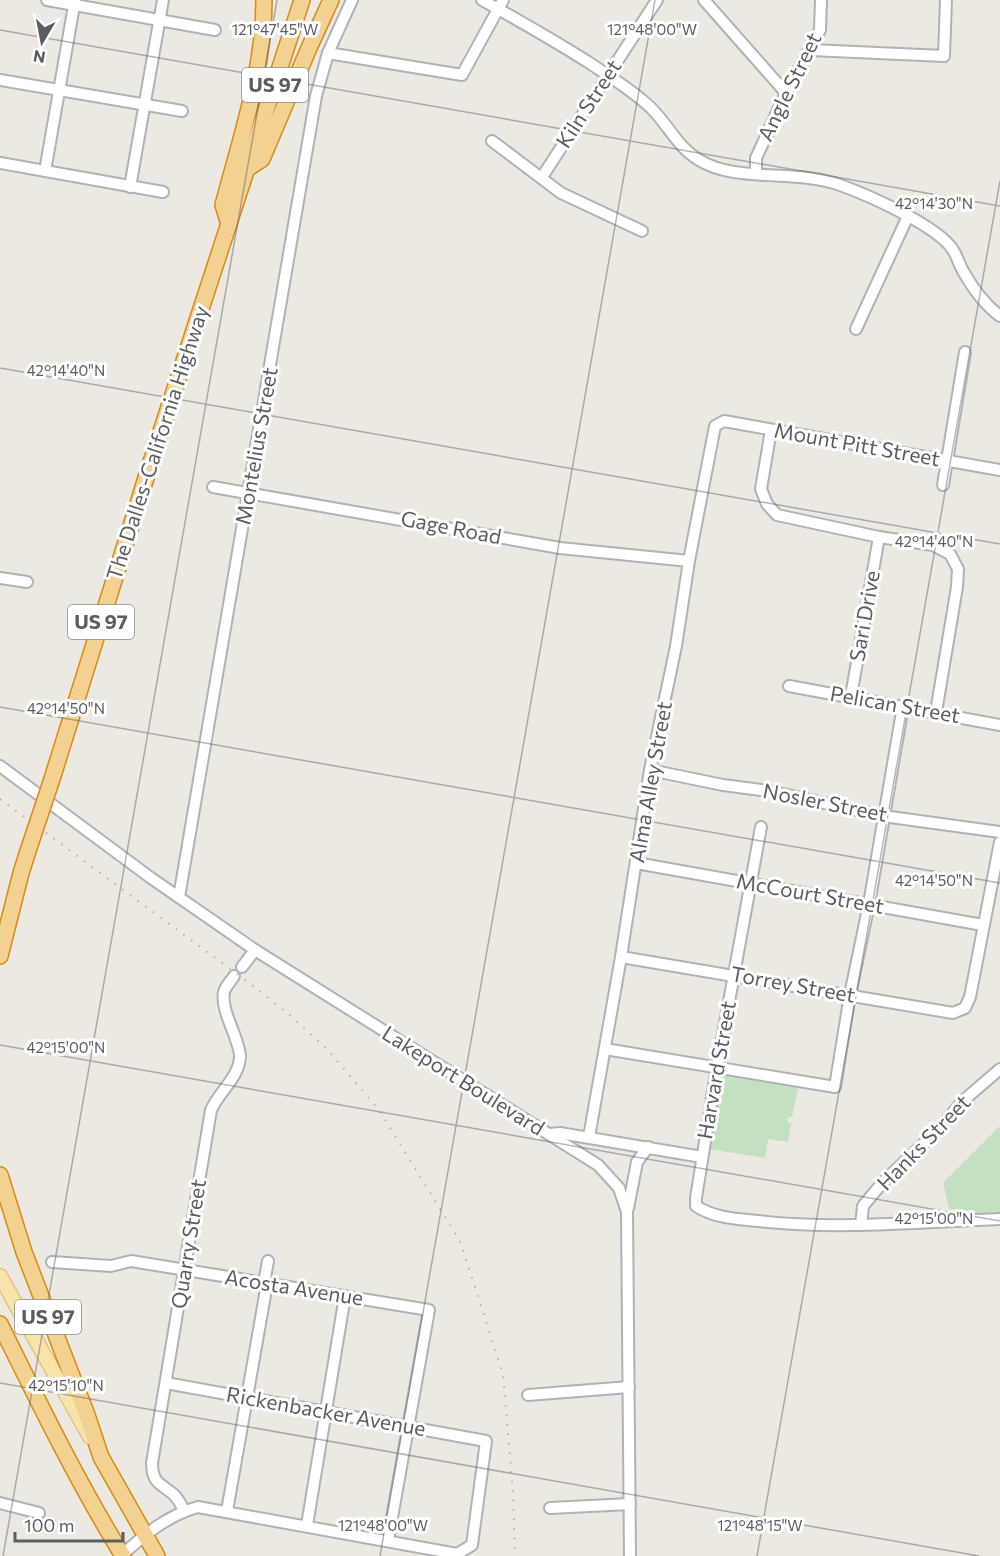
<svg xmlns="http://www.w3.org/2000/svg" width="1000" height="1556" viewBox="0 0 1000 1556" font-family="Commissioner,sans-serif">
  <rect width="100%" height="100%" fill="#ece8e2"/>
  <!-- green -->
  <g fill="#c3e1c0">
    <path d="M 721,1074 L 798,1087 L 792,1117 L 788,1117 L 787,1122 L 791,1123 L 788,1142 L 768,1139 L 765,1158 L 709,1149 Z"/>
    <path d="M 1000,1126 L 1000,1219 L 952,1221 L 943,1183 Z"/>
  </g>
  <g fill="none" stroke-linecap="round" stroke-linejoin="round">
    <defs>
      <g id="minor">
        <path d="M 47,0 L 215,30"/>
        <path d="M 482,0 C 518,20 553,40 588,62 C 609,76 632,90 650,107 C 668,124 677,147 699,160 C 736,183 796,169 840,185 C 868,195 938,226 953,250 C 957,256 959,264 963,271 C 972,287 985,305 1000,316"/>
        <path d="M 704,0 L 786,93"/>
        <path d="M 811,50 L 944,56 L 946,0"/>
        <path d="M 328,53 L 462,75 L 503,0"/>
        <path d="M 0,80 L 182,111"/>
        <path d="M 492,141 L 561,193 L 642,231"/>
        <path d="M 0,163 L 163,192"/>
        <path d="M 45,171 L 75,0"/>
        <path d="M 756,173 L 756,158 L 786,93 L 820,30 L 821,0"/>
        <path d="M 542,177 L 657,0"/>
        <path d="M 130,187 L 163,0"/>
        <path d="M 856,329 L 908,216"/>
        <path d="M 771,430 L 761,489 L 767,504 L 777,515 L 879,537 L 933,545 L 950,554 L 958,569 L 957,587 L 936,712"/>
        <path d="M 943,485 L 965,352"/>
        <path d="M 213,487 L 560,548 L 689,561"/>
        <path d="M 0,578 L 27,582"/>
        <path d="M 789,686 L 1000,725"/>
        <path d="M 851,696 L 879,537"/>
        <path d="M 0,766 L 151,878 L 255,950 L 598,1165 L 619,1188 L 627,1212 L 630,1556"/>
        <path d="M 650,770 L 723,785 L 769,791 L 883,816 L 1000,832"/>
        <path d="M 761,827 L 717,1067 L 696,1198 L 696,1206 C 714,1218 737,1219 758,1221 C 838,1230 919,1222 1000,1219"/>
        <path d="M 636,863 L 983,925"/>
        <path d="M 179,897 L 316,96 L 328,53 L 352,0"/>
        <path d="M 621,957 L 953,1013 L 965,1008 L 970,997 L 1000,842"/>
        <path d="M 242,967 L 255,950"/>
        <path d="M 605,1049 L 835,1087 L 850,995 L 869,904 L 903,706"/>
        <path d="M 549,1134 L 560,1133 L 702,1157"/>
        <path d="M 589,1137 L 621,957 L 650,770 L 676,646 L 689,561 L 715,426 L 724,421 L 1000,470"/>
        <path d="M 628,1208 L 637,1162 L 648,1147"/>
        <path d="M 861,1225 L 863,1206 L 883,1182 L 936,1132 L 964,1100 L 1000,1069"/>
        <path d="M 52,1262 L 111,1266 L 131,1261 L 429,1310 L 388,1540"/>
        <path d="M 264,1283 L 268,1261"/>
        <path d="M 528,1395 L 629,1387"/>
        <path d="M 0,1503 L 39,1513"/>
        <path d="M 550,1508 L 630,1504"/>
        <path d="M 184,1510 C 181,1505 178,1498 173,1494 C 160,1483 152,1483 152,1463 L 211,1110 C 219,1092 239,1077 240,1057 C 240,1039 220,1011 224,992 C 225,987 231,981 234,976"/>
        <path d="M 227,1511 L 267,1284"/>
        <path d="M 307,1525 L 345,1296"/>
        <path d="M 122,1555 C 144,1535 168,1515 198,1507 L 457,1554 L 472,1545 L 486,1441 L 166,1383"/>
      </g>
      <path id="major" d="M 0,1276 L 90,1437"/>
      <g id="highway">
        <path d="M 247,169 L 262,159 L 309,48 L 331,0"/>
        <path d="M 229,224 L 223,205 C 241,137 264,70 264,0"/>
        <path d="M 52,779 L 150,465 L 302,0"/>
        <path d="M 0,956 L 21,873 L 28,851"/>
        <path d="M 0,1175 L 24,1252 L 87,1415 L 101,1457 L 157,1556"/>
        <path d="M 0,1324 C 39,1403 77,1481 123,1556"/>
      </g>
    </defs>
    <!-- minor casing -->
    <use href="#minor" stroke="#afb3b6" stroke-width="14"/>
    <!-- major casing -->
    <use href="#major" stroke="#e4b462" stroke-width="16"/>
    <!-- highway casing -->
    <use href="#highway" stroke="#da8a14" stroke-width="18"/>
    <!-- minor -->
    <use href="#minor" stroke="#fff" stroke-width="10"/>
    <!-- major -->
    <use href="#major" stroke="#f7e4ab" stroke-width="14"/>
    <!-- highway -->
    <use href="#highway" stroke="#f3d191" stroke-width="15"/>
    <!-- rail -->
    <path stroke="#b0b1b1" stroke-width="2" stroke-dasharray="1.5 8" stroke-linecap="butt" d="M 0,799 L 252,985 L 293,1018 L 327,1049 L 379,1110 L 460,1241 L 503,1374 L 513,1493 L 515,1556"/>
    <defs>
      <path id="highway-bridge" d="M 28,851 L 52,779"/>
    </defs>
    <!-- highway-bridge casing -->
    <use href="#highway-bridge" stroke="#da8a14" stroke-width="18" stroke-linecap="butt"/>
    <!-- highway-bridge -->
    <use href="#highway-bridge" stroke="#f3d191" stroke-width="15"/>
  </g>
  <!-- ticks -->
  <path fill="none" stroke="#5a5e61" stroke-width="1.5" stroke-opacity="0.45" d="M 0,30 L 1000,206M 0,368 L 1000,544M 0,707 L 1000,883M 0,1045 L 1000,1221M 0,1383 L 979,1556M 3,1556 L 277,0M 380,1556 L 655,0M 757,1556 L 1000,181"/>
  <g text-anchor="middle" stroke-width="6" stroke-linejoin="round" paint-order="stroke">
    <!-- shield labels -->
    <g fill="#fff" stroke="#8c8e90" stroke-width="1.5">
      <rect x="242" y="68" width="66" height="34" rx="4.5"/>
      <rect x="68" y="605" width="66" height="34" rx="4.5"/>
      <rect x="15" y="1300" width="66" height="34" rx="4.5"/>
    </g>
    <g font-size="20" font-weight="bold" fill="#5a5e61">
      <text x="275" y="92">US 97</text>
      <text x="101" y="629">US 97</text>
      <text x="48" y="1324">US 97</text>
    </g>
    <!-- street labels -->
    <g font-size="21" fill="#5a5e61" stroke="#fff">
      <text transform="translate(790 87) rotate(-64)" y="7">Angle Street</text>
      <text transform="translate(589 104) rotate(-57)" y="7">Kiln Street</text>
      <text transform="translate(158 443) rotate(-72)" y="7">The Dalles-California Highway</text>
      <text transform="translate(857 445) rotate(10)" y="7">Mount Pitt Street</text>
      <text transform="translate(257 446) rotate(-80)" y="7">Montelius Street</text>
      <text transform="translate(451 528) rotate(11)" y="7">Gage Road</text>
      <text transform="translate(865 616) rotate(-80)" y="7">Sari Drive</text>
      <text transform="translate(895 705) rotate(10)" y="7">Pelican Street</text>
      <text transform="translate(651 782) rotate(-80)" y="7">Alma Alley Street</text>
      <text transform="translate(825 803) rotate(11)" y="7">Nosler Street</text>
      <text transform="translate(810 894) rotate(10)" y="7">McCourt Street</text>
      <text transform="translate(793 985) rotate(10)" y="7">Torrey Street</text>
      <text transform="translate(717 1070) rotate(-80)" y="7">Harvard Street</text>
      <text transform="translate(463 1081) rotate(32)" y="7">Lakeport Boulevard</text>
      <text transform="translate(924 1143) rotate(-46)" y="7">Hanks Street</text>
      <text transform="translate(189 1244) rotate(-81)" y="7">Quarry Street</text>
      <text transform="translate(294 1288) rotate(9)" y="7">Acosta Avenue</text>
      <text transform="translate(326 1412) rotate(10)" y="7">Rickenbacker Avenue</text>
    </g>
  </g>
  <g font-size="15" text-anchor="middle" fill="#5a5e61" stroke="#fff" stroke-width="6" stroke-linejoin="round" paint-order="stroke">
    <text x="275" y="35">121°47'45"W</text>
    <text x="652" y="35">121°48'00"W</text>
    <text x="934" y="209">42°14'30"N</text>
    <text x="66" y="376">42°14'40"N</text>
    <text x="934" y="547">42°14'40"N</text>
    <text x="66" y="714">42°14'50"N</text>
    <text x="934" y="886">42°14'50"N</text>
    <text x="66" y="1053">42°15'00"N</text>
    <text x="934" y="1224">42°15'00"N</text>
    <text x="66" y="1391">42°15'10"N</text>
    <text x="383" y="1531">121°48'00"W</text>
    <text x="760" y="1531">121°48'15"W</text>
  </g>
  <!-- north arrow -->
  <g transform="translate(42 42) rotate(190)" stroke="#ffffff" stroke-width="4.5" paint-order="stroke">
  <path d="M0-4.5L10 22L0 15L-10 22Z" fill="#5a5e61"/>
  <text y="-9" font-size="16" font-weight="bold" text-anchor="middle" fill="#5a5e61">N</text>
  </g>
  <!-- scale -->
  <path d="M15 1532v9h108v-9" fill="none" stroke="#5a5e61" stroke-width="3"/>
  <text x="24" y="1532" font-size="18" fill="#5a5e61" stroke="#ffffff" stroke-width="4.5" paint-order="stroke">100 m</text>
</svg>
